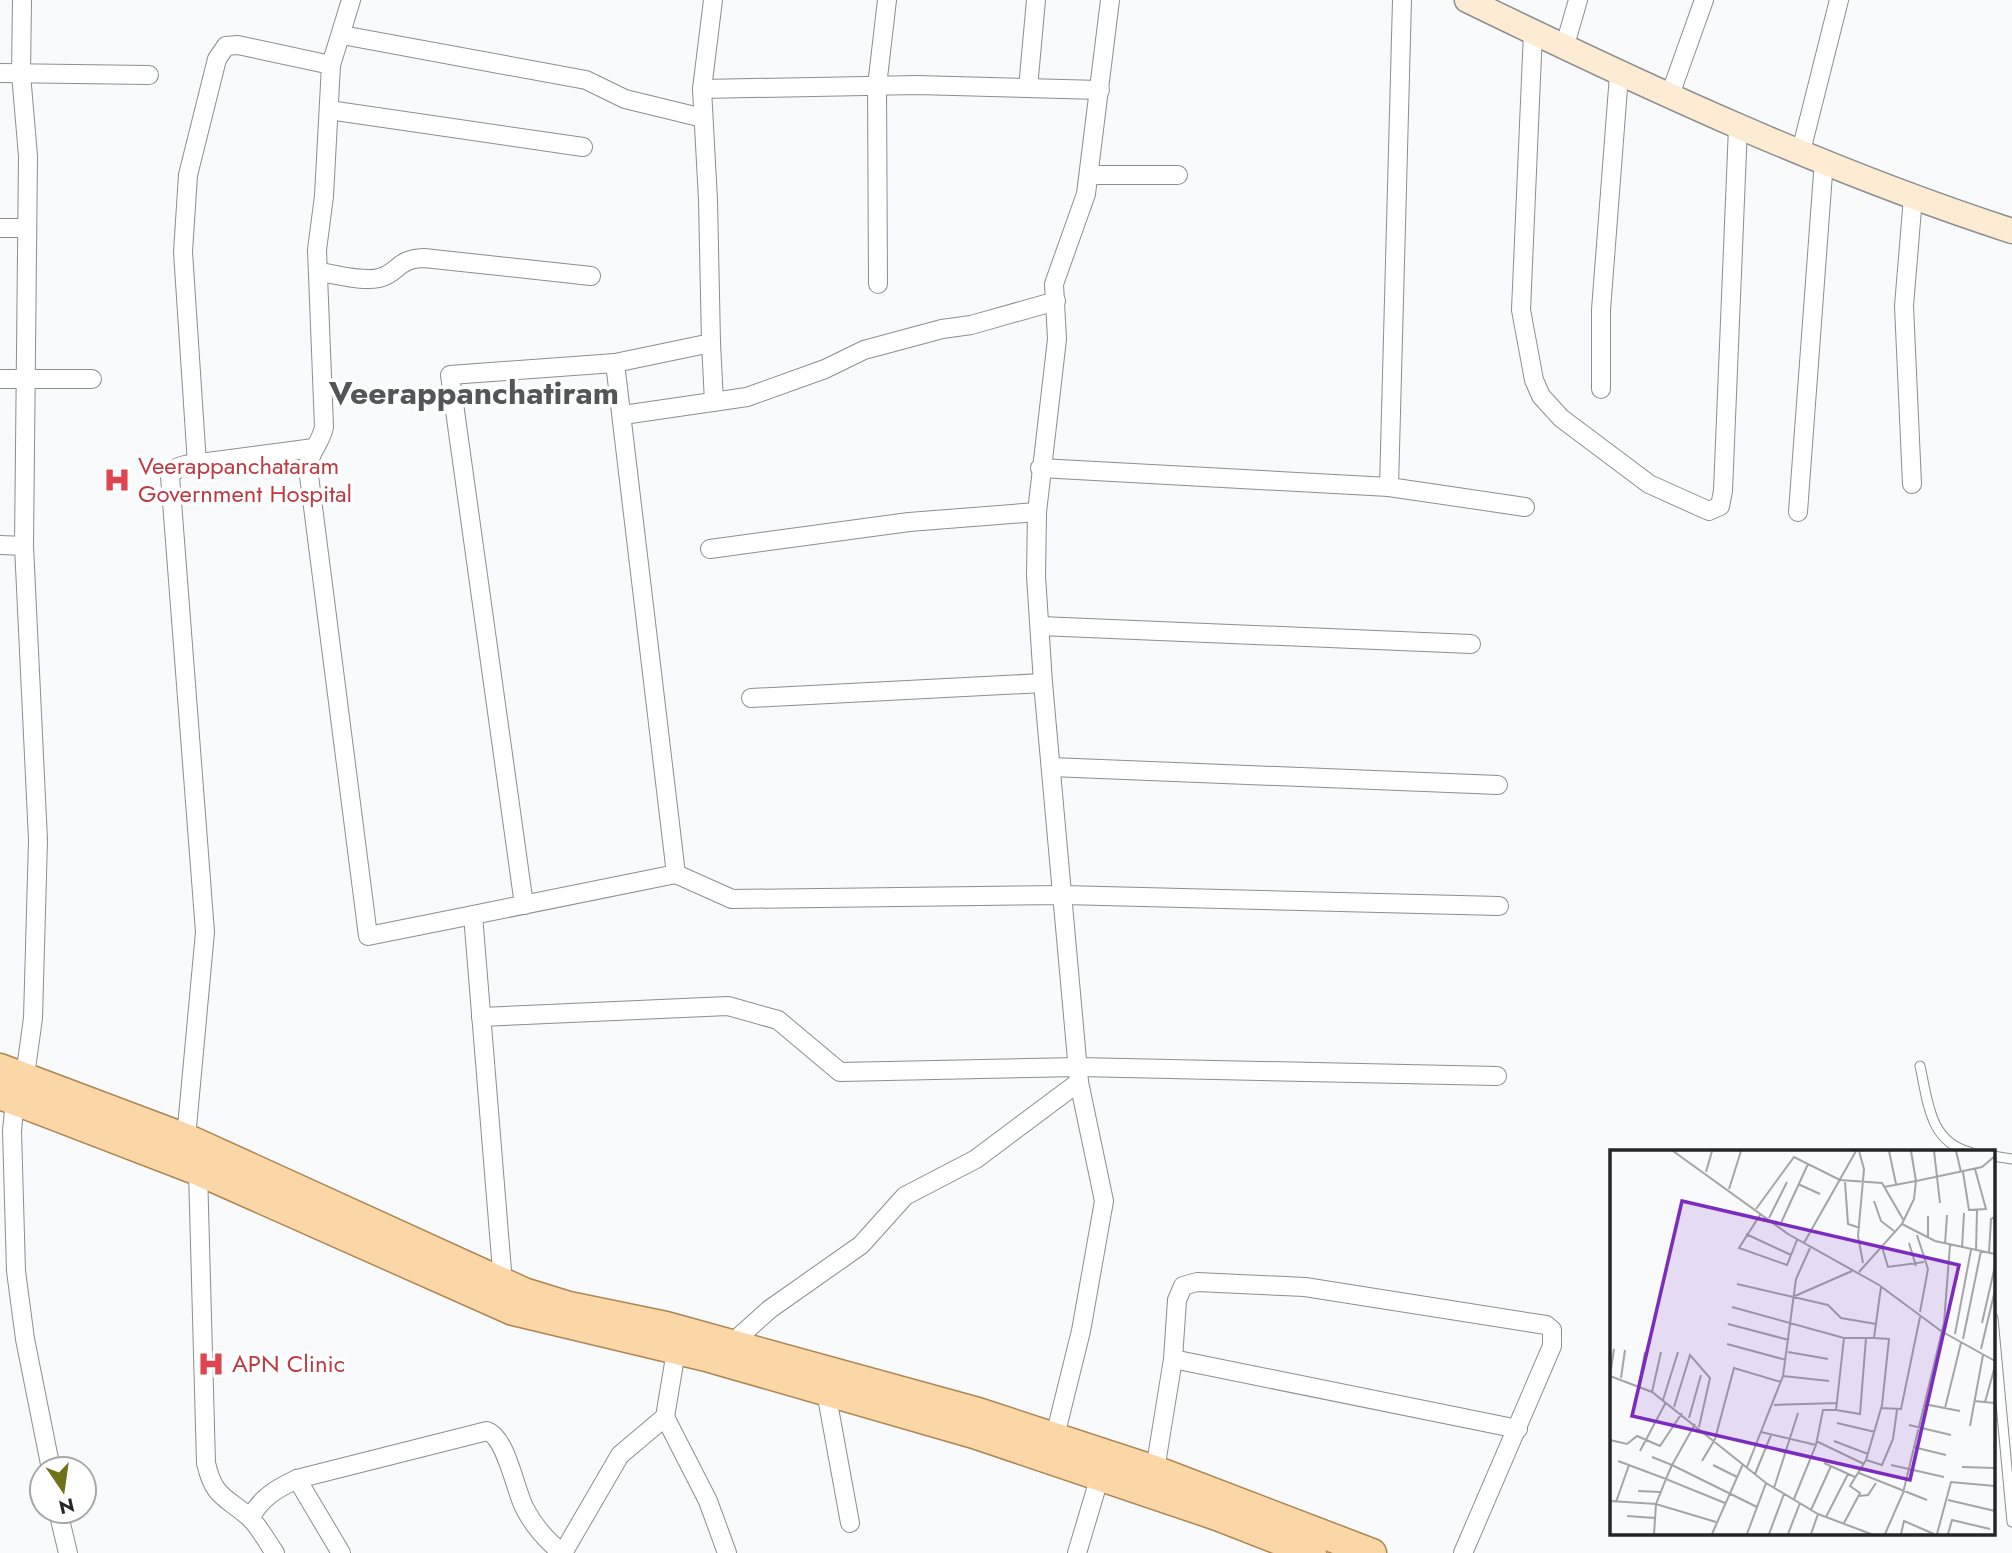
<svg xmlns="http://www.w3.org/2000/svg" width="2012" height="1553" viewBox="0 0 2012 1553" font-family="Jost,sans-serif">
  <rect width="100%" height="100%" fill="#f8fafc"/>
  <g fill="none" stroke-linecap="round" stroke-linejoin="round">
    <defs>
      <g id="lane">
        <path d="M 1920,1066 C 1928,1101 1929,1142 1970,1152"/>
        <path d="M 1993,1156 L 2012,1159"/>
        <path d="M 1993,1318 L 2012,1522"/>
      </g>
      <g id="street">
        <path d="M 22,0 L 21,74 L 28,156 L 24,546 L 38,840 L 33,1018 L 25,1076 L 15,1100 L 12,1131 L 16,1271 L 25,1339 L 51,1469"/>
        <path d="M 351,0 L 331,65 L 324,196 L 317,250 L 324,427 C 321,443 309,452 308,468 L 368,936 L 473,915"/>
        <path d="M 1533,32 L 1521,310 L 1534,380 L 1541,396 L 1561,418 L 1649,484 L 1709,511 L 1720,506 L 1723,491 L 1738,127"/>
        <path d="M 342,35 L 586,80 L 625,99 L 703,118"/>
        <path d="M 1565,45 L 1578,0"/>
        <path d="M 0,73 L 149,75"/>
        <path d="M 1028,88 L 1036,0"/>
        <path d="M 702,89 L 917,85 L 1100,90"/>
        <path d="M 1670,95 L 1704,0"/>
        <path d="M 329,110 L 583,147"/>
        <path d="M 1801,151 L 1839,0"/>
        <path d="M 1090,175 L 1178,175"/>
        <path d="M 0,228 L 27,228"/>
        <path d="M 318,272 C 336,274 361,282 379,278 C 399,273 396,259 424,258 L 591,276"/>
        <path d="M 878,284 L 877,86 L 887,0"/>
        <path d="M 711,343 L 714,402"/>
        <path d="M 0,379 L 92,379"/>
        <path d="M 1601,389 L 1601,310 L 1619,75"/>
        <path d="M 623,415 L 747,397 L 825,369 L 864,350 L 942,329 L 971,325 L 1056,301"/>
        <path d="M 197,464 L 183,252 L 188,175 L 217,59 L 226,46 L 238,45 L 331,65"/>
        <path d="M 1040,468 L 1389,487 L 1402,0"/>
        <path d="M 1912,484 L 1904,306 L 1913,197"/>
        <path d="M 1389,487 L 1525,507"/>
        <path d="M 1798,512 L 1824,160"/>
        <path d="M 0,545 L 24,546"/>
        <path d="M 710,549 L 909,522 L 1037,512"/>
        <path d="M 1040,626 L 1471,644"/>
        <path d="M 751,698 L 1043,683"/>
        <path d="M 1051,767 L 1498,785"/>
        <path d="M 676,874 L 732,899 L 1063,895 L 1499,906"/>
        <path d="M 524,905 L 450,375 L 615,363"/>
        <path d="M 481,1017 L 728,1006 L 778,1020 L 840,1072 L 1078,1067 L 1497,1076"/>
        <path d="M 186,1138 L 205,932 L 170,476 L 178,467 L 185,465 L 314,448"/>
        <path d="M 198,1171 L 206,1463 C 214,1498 225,1496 249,1517 C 259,1526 267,1542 275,1553"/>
        <path d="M 503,1283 L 473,915 L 676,874 L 615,363 L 711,343 L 708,200 L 702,89 L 713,0"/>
        <path d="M 731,1344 L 770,1309 L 861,1245 L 905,1196 L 976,1159 L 1079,1082"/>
        <path d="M 1173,1359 L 1518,1429"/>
        <path d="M 826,1392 L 850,1523"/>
        <path d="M 665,1417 L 708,1501 L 727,1553"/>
        <path d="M 1055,1436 L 1081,1331 L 1104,1201 L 1079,1082 L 1043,683 L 1036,576 L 1037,512 L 1057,339 L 1054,284 L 1086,194 L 1110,0"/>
        <path d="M 1155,1470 L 1173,1359 L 1177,1300 L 1183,1286 L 1197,1282 L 1305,1287 L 1546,1325 L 1552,1330 L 1552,1346 L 1463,1553"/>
        <path d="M 297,1479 L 341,1553"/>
        <path d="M 58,1511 L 68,1553"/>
        <path d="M 250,1518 C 262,1497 276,1489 297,1479 L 487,1431 C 506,1437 515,1489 524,1507 C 533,1525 546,1540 562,1553"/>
        <path d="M 563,1553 L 620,1455 L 665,1417 L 676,1351"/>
        <path d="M 1077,1553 L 1103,1466"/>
      </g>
      <path id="secondary" d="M 1467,0 C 1644,86 1824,170 2012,231"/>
      <g id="primary">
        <path d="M 0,1068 L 186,1138 L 524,1292 L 569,1306 L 666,1326 L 978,1412 L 1155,1470 L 1372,1553"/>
        <path d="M 0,1095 L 198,1171 L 513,1311 L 710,1358 L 974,1434 L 1217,1516 L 1312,1553"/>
      </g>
    </defs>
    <!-- lane casing -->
    <use href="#lane" stroke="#8c8e8f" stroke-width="11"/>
    <!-- street casing -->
    <use href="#street" stroke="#8c8e8f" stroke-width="20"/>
    <!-- secondary casing -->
    <use href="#secondary" stroke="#8c8e8f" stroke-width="27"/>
    <!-- primary casing -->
    <use href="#primary" stroke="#ae8653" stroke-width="31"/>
    <!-- lane -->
    <use href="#lane" stroke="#fff" stroke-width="9"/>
    <!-- street -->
    <use href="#street" stroke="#fff" stroke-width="18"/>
    <!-- secondary -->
    <use href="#secondary" stroke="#fdebd3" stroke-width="24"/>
    <!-- primary -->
    <use href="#primary" stroke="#fbd6a6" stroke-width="28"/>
  </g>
  <!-- icons -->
  <defs>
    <symbol id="hospital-bare" viewBox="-9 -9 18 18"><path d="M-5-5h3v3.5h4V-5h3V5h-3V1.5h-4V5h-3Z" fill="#e0444e" stroke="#fff" stroke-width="2.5" paint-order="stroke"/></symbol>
  </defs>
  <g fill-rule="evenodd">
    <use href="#hospital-bare" x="98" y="461" width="38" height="38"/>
    <use href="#hospital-bare" x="192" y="1345" width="38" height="38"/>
  </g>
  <g text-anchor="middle" stroke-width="7" stroke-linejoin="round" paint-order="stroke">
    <!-- health labels -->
    <g font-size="24" fill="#be3a42" stroke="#fff" text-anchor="start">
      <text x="138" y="474">Veerappanchataram<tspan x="138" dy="28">Government Hospital</tspan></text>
      <text x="232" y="1372">APN Clinic</text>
    </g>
    <!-- district labels -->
    <g font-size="32" font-weight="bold" fill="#535557" stroke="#fff">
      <text x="474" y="404">Veerappanchatiram</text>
    </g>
  </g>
  <!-- overview -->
  <g transform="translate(1610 1150)">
    <rect width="385" height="385" fill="#f8fafc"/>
    <path fill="none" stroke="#a3a5a6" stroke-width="2" d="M 63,1 L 178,84 L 269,135 L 331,181 L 385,211M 249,1 L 254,19 L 248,86 L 253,113M 279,1 L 286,34M 324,1 L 330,53M 346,1 L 351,22M 96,22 L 102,1M 353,22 L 359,60 L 376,59 L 365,19M 235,32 L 238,74 L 250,78M 188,34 L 210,44M 274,37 L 306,31 L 301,1M 119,39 L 131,1M 264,51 L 271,71 L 284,81M 146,59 L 184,7 L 230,30 L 272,33 L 294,71M 150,65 L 129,98 L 177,115 L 187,90M 318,66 L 318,88M 159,68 L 177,32M 292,74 L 325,91 L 385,104M 170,75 L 198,14M 136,84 L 181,105M 307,85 L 318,119 L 310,162M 194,93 L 246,1M 299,93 L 306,116M 335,94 L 337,65M 272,97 L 278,117 L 314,112M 352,98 L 354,63M 366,100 L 367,60M 379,103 L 381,69 L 385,67M 249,122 L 292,74 L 304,49 L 306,31 L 372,17 L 385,6M 127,134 L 218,155 L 231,168 L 266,174M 185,146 L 242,121M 122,157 L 234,188M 372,173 L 385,116M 118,174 L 179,190M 345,184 L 361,100M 353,189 L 371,101M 117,194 L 176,210M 371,199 L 385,140M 178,202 L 218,209M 0,226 L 42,242 L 156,333 L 208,364 L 261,384M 0,226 L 4,199M 173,226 L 219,231M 11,228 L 15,200M 29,234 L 35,202M 42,242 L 51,202M 53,250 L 68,202M 364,251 L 385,253M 375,252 L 385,216M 314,254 L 350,261M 164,255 L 227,253M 64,257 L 80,205 L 100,228 L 89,277M 271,258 L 291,259 L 310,167M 335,258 L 351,193M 226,260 L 250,264 L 256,188M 79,268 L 91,225M 227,273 L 265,282M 85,274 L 62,315 L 147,357M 299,275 L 341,285M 360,276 L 373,205M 151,282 L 206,295M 0,290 L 17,294 L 27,286 L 50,296 L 72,263M 206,291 L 254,314M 224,291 L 258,304M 303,297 L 336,305M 30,301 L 56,252M 256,310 L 272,315 L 283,289 L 287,260M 8,311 L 56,329 L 62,315 L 42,307M 92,311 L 105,289 L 124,218 L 171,232M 214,313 L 245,327M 103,315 L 127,327M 281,315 L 334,327M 137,317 L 173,226 L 186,129 L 200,98M 352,317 L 385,318M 249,323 L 317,350M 145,324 L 161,285M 164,338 L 188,263M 28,341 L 50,342M 249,346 L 258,345 L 266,333M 184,349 L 206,295 L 213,260 L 226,260 L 234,188 L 264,188 L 271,137M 338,350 L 385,361M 0,351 L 46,354 L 56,329 L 115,353M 6,352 L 19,315M 201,360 L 221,316M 17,366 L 45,368M 216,367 L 238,324M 234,373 L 250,343 L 240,336 L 256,310 L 272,255 L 279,189 L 264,188M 44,384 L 46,354 L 106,372M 102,384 L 133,314M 137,384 L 156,333M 159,384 L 174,344M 178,384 L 190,353M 201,384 L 208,364M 275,384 L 293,343 L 334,173 L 340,95M 291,384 L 294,371 L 324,384M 327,384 L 341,332 L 385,336M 338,384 L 342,370 L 380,379"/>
    <path fill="#7b2cbf" fill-opacity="0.15" stroke="#7b2cbf" stroke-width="3.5" d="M 72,51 L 349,115 L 300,330 L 22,266 Z"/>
    <rect width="385" height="385" fill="none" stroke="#242526" stroke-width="3.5"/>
  </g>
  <!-- north arrow -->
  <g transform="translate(63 1490) rotate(167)"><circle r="33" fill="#ffffff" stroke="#a7a8a8" stroke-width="2"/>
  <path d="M0-5L12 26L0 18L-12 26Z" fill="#707218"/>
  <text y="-10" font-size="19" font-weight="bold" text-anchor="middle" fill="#242526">N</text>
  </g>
</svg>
